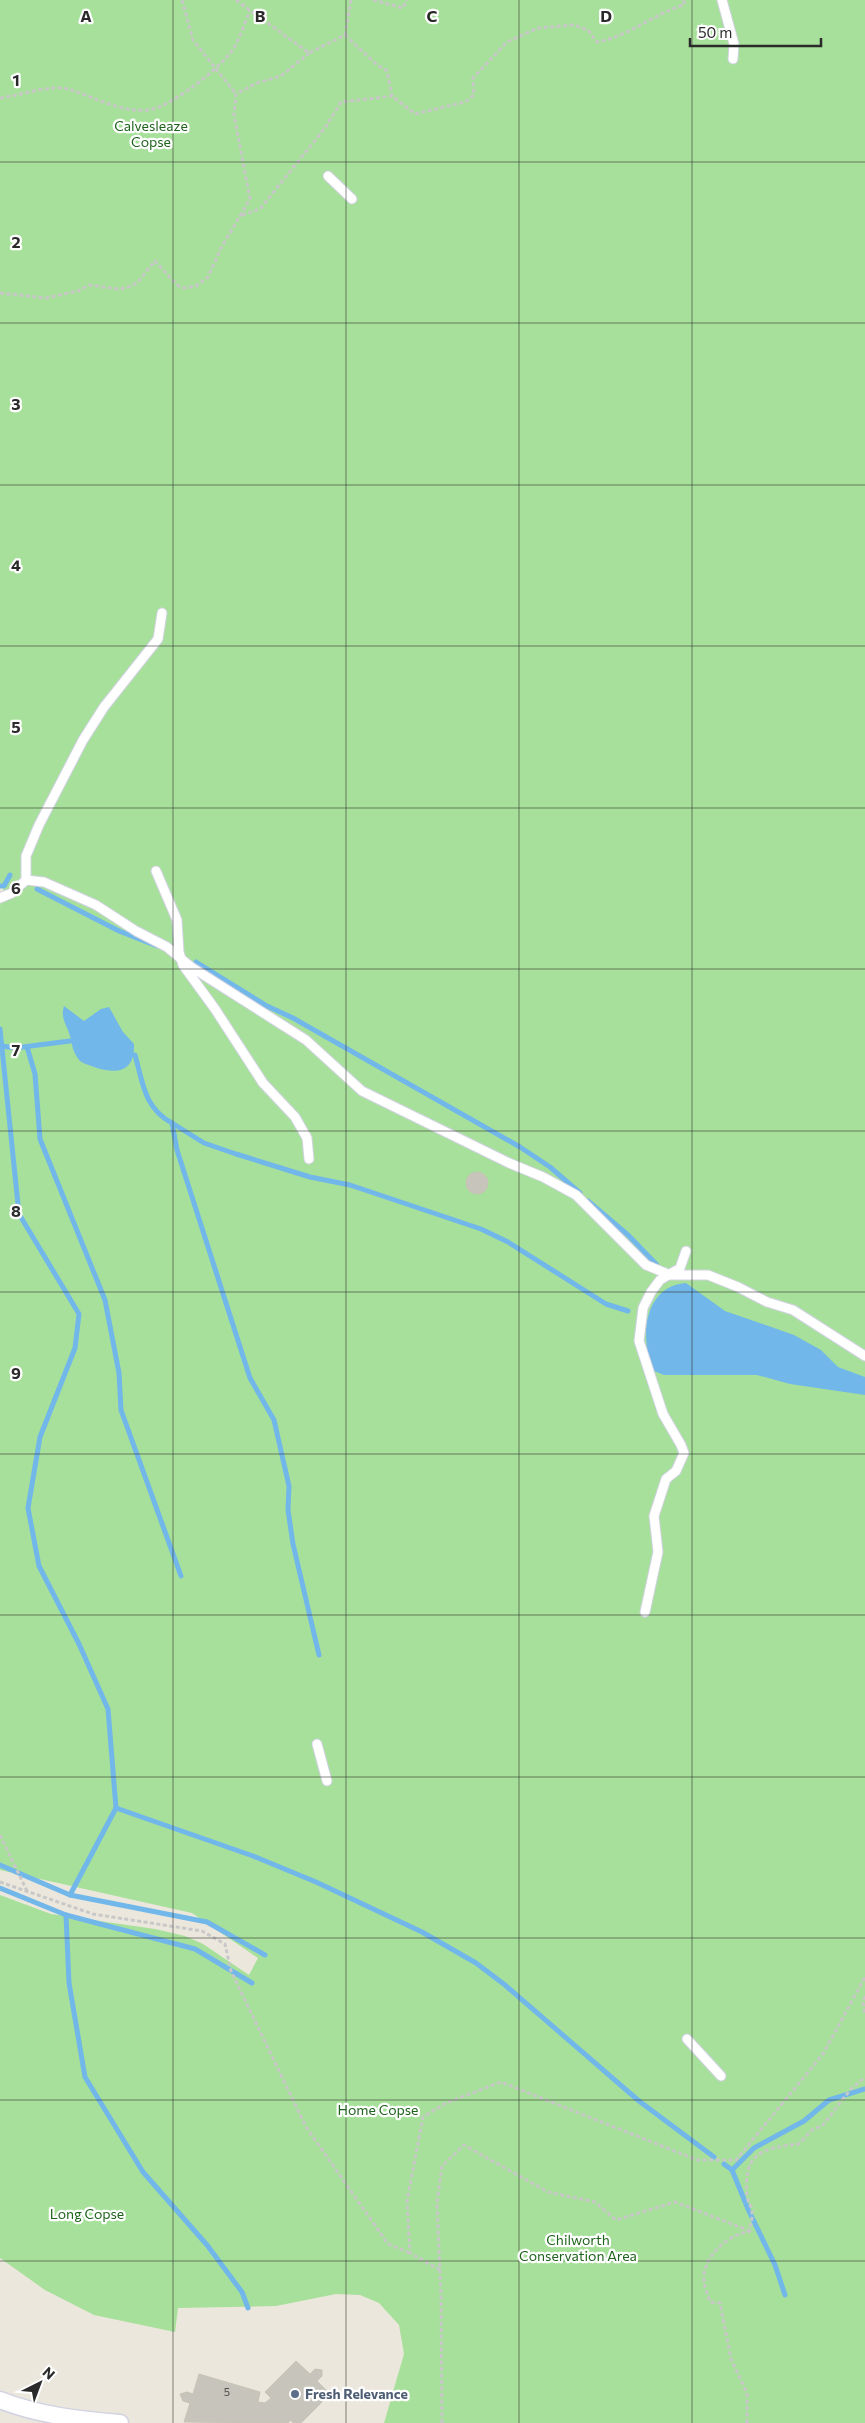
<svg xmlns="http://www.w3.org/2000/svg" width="865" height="2423" viewBox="0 0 865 2423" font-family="Commissioner,sans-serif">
  <rect width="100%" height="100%" fill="#ebe7dc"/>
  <!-- green -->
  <path fill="#a7e09a" d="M 0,0 L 865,0 L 865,2423 L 384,2423 L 404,2354 L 399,2325 L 379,2303 L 360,2295 L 336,2294 L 276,2306 L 178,2308 L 175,2332 L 94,2315 L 45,2290 L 0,2258 L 0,1895 L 51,1914 L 155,1929 L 185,1936 L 203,1944 L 249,1975 L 258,1958 L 192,1913 L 0,1870 L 0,906 L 4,886 L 0,883 Z"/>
  <!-- water -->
  <g fill="#72b7ea">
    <path d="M 64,1006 L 84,1021 L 101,1009 L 109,1007 L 123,1032 L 134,1044 C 135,1072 117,1075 94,1067 C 90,1065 84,1064 80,1061 C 73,1053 72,1045 70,1036 C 67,1025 60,1018 64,1006 Z"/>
    <path d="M 686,1283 L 725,1311 L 794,1335 L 821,1350 L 838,1367 L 865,1377 L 865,1395 L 790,1384 L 757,1375 L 664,1375 L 654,1371 C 639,1340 643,1286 686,1283 Z"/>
  </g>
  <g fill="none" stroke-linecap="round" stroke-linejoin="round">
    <!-- stream -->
    <g stroke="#72b7ea" stroke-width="5">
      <path d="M 0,886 L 4,886 L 10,875"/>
      <path d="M 37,889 L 119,931 L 157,946"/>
      <path d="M 196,962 L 267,1006 L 293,1018 L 520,1147 L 550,1167 L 580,1193"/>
      <path d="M 0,1029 L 19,1214 L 79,1314 L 75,1348 L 40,1437 L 28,1508 L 39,1566 L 79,1644 L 108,1709 L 116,1808 L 70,1895"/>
      <path d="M 2,1046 L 15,1048 L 70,1041"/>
      <path d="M 27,1047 L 35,1074 L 40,1139 L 105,1300 L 119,1373 L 121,1410 L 181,1576"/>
      <path d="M 135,1055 C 143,1083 144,1108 172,1123 L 177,1150 L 250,1378 L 274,1420 L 289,1486 L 288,1510 L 293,1544 L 319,1655"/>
      <path d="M 172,1123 L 204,1143 L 236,1154 L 310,1177 L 350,1185 L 481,1229 L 508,1242 L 606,1304 L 628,1311"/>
      <path d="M 588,1201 L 628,1235 L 657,1265"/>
      <path d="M 116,1808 L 253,1856 L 316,1882 L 422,1932 L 476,1963 L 505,1985 L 639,2101 L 714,2157"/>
      <path d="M 0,1865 L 70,1895 L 207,1922 L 265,1955"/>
      <path d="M 0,1888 L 66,1915 L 195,1949 L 252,1983"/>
      <path d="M 66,1915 L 69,1983 L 85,2077 L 143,2172 L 207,2245 L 242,2292 L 248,2308"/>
      <path d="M 724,2164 L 732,2170 L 748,2209 L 775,2265 L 785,2295"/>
      <path d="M 732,2170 L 754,2148 L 804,2121 L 829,2100 L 865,2089"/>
    </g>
  </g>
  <!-- building -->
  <g fill="#c7c5bb" stroke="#c7c3b6">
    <circle cx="477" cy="1183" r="11"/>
    <path d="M 296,2361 L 310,2374 L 315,2369 L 322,2370 L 322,2376 L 317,2381 L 330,2394 L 301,2423 L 293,2423 L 291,2420 L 288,2423 L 184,2422 L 190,2403 L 183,2401 L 180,2394 L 187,2392 L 193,2394 L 199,2374 L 260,2392 L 258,2402 L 265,2403 L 271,2398 L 265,2392 Z"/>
  </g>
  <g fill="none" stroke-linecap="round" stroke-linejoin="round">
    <defs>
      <g id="lane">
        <path d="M 722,0 L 734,44 L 733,59"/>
        <path d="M 328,176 L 352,199"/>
        <path d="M 156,871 L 177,920 L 179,952 L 183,965 L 215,1009 L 263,1083 L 295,1117 L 307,1138 L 309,1159"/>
        <path d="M 26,880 L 44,882 L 96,905 L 136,931 L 167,947 L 191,967 L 306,1040 L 362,1091 L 509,1163 L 543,1177 L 576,1195 L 646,1265 L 670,1275 L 708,1275 L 738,1287 L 767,1302 L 793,1310 L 865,1356"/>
        <path d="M 0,898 L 12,893 L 26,880 L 26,856 L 39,825 L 83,740 L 104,707 L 158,639 L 162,613"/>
        <path d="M 645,1612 L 658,1552 L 654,1516 L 666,1479 L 676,1471 L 684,1453 L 681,1445 L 663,1414 L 639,1341 L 643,1308 L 651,1292 L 660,1280 L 680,1268 L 686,1251"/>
        <path d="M 317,1744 L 327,1781"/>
        <path d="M 687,2039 L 721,2076"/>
      </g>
      <path id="street" d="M 0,2400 C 38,2415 80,2420 120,2423"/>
    </defs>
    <!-- lane casing -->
    <use href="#lane" stroke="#d1d2e2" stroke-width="11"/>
    <!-- street casing -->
    <use href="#street" stroke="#d1d2e2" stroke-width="19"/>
    <!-- path -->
    <g stroke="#c8c8c8" stroke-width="3" stroke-dasharray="4 2.5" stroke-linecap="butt">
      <path d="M 182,0 L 193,40 L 236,94"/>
      <path d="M 236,0 L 309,53 L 345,35 L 351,0"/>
      <path d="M 373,0 L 403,8 L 407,0"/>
      <path d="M 345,35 L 375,63 L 387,71 L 392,96"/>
      <path d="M 0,98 C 18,96 51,84 68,89 C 92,96 121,113 148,110 C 170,108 225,65 235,46 C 241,35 245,22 250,11"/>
      <path d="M 242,215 L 260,209 L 325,128 L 341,102 L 392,96 L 415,114 L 465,102 L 474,95 L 473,78 L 507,42 L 538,28 L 574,25 L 588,30 L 597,42 C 628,37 653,14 684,5 L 684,0"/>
      <path d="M 0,293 L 46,298 L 78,291 L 89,285 L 118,289 L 126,288 L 137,283 L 155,261 L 177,285 L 184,288 L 196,286 L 208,277 L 221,248 L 250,199 L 234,115 L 236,94 L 257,83 L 281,76 L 309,53"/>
      <path d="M 0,1835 L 27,1891"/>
      <path d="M 0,1882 L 93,1914 L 202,1931 L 225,1944 L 231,1971 L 306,2127 L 388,2244 L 410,2253"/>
      <path d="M 865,1996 L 863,2003 L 865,2014"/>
      <path d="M 440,2270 L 410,2253 L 407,2201 L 423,2117 L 446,2103 L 501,2082 L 697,2160 L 736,2160 L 823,2054 L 865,1977"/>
      <path d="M 442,2423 L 441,2295 L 437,2203 L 442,2166 L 464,2145 L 548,2192 L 595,2202 L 616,2220 L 675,2202 L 750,2231"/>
      <path d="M 747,2423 L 747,2393 L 731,2359 L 720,2303 L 710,2302 C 707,2293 703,2284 704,2275 C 707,2252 729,2235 750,2231 C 750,2224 753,2218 752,2212 C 752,2206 748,2203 747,2197 C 743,2154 760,2148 799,2144 L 812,2130 L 823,2125 L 850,2090 L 865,2077"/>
    </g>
    <!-- lane -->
    <use href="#lane" stroke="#fff" stroke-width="9"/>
    <!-- street -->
    <use href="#street" stroke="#fff" stroke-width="16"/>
  </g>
  <!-- grid -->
  <path fill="none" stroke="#2a2a2a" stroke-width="1" stroke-opacity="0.55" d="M 173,0 L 173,2423M 346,0 L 346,2423M 519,0 L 519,2423M 692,0 L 692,2423M 0,162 L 865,162M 0,323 L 865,323M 0,485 L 865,485M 0,646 L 865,646M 0,808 L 865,808M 0,969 L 865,969M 0,1131 L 865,1131M 0,1292 L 865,1292M 0,1454 L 865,1454M 0,1615 L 865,1615M 0,1777 L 865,1777M 0,1938 L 865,1938M 0,2100 L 865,2100M 0,2261 L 865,2261"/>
  <!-- markers -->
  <circle fill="#5c6f8a" stroke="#fff" stroke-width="2" cx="295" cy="2394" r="5"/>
  <g text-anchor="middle" stroke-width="4.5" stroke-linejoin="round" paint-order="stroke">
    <!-- number labels -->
    <g font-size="11" fill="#51514e">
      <text x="227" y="2396">5</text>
    </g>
    <!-- park labels -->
    <g font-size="14" fill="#1f641c" stroke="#fff">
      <text x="151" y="131">Calvesleaze<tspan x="151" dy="16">Copse</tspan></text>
      <text x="378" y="2115">Home Copse</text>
      <text x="87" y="2219">Long Copse</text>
      <text x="578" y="2245">Chilworth<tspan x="578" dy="16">Conservation Area</tspan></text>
    </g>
    <!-- service labels -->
    <g font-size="14" font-weight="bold" fill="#4e5e75" stroke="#fff" text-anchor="start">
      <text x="305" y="2399">Fresh Relevance</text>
    </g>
  </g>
  <g font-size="16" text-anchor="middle" font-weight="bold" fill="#2a2a2a" stroke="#fff" stroke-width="4.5" stroke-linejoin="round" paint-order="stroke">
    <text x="86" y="22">A</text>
    <text x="260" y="22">B</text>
    <text x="432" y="22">C</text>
    <text x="606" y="22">D</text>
    <text x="16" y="86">1</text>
    <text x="16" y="248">2</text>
    <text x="16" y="410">3</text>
    <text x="16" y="571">4</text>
    <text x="16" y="733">5</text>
    <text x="16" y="894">6</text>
    <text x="16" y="1056">7</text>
    <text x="16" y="1217">8</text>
    <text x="16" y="1379">9</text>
  </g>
  <!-- north arrow -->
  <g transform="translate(40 2383) rotate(42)" stroke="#ffffff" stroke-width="4" paint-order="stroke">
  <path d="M0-4L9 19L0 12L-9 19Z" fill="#2a2a2a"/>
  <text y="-8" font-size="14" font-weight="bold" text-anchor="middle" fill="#2a2a2a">N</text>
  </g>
  <!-- scale -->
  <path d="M690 38v8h131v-8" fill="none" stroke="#2a2a2a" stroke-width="2.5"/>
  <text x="698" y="38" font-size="15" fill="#2a2a2a" stroke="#ffffff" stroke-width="4" paint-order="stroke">50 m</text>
</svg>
